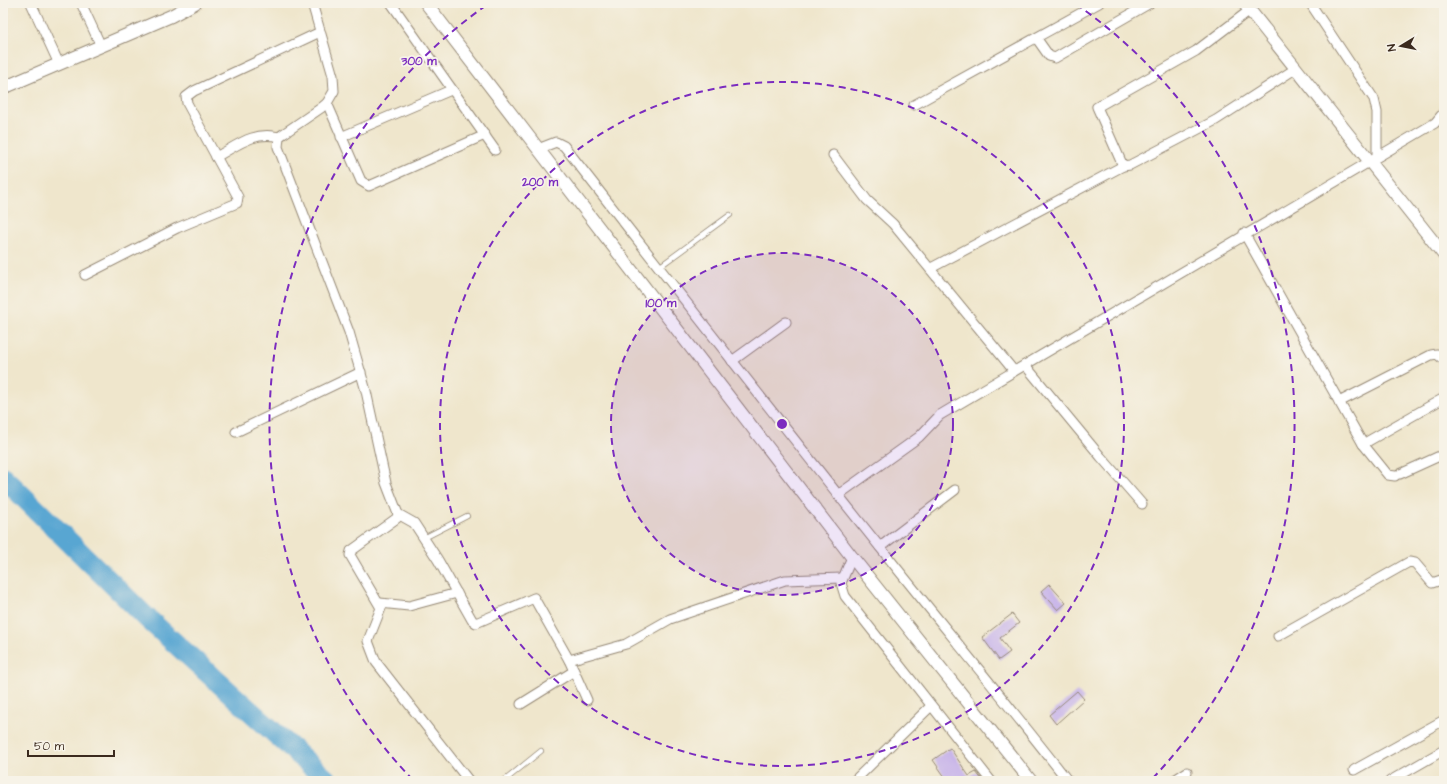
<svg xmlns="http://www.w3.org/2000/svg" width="1447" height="784" viewBox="0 0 1447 784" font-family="'Architects Daughter',sans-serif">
  <rect width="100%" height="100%" fill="#f7f3e8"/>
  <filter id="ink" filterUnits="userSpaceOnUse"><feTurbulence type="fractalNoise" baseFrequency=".025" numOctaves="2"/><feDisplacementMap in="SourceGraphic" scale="8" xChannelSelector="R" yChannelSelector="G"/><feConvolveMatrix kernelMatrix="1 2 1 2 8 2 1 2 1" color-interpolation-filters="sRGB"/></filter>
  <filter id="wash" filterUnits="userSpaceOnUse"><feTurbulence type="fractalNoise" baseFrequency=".012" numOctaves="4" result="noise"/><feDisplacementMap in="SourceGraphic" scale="16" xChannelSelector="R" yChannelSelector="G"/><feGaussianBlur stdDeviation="0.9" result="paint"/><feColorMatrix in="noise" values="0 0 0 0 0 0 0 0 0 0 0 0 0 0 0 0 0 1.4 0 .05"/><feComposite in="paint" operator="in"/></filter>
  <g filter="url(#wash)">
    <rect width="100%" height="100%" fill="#efe6cc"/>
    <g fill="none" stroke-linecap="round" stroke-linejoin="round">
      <!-- river -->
      <path stroke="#58a6d2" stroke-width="21" d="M 3,477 L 148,619 L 328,781"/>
    </g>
    <g id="blocks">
      <!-- building -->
      <g fill="#c9b6e9">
        <path d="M 1049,584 L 1066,603 L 1058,610 L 1041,591 Z"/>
        <path d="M 1012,614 L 1019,623 L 1000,638 L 1010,652 L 999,660 L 982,637 Z"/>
        <path d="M 1077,691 L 1084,699 L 1056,724 L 1049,715 Z"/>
        <path d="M 950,748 L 969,776 L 976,772 L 983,781 L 948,781 L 933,760 Z"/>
      </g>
    </g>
  </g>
  <g filter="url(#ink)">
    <use href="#blocks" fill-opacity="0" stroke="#958875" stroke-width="1"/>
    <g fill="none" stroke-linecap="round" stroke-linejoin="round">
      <defs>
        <g id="service">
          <path d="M 659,267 L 730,215"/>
          <path d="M 424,538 L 467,516"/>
          <path d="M 504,781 L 541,751"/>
        </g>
        <g id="minor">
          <path d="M 31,3 L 59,64"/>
          <path d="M 81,3 L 101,46"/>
          <path d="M 312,3 L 333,76 L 334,91 L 327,103 L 321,108 L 283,134 L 279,137 L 278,147 L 349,332 L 366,391 L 386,483 L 398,514 L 397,518 L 351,551 L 350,555 L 381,608 L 368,641 L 376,662 L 469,781"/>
          <path d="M 391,3 L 495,150"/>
          <path d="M 1310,3 L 1374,99 L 1377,112 L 1377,156"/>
          <path d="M 1037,39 L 1049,56 L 1055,58 L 1150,3"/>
          <path d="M 327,103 L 361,181 L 369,186 L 485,135"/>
          <path d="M 914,105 L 1099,3"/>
          <path d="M 341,137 L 451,90"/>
          <path d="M 538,149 L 556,142 L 564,146 C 671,283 778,420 887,556 C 947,631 1009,705 1068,781"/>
          <path d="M 833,155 L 867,200 L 893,224 L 1014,371"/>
          <path d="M 216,157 C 238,145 253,131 279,137"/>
          <path d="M 1123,166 L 1097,107 L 1196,51 L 1250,10"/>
          <path d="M 1244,233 L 1363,444 L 1388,475 L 1395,476"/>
          <path d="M 931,268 L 1123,166 L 1130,165 L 1216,120 L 1295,69"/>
          <path d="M 85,275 L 177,228 L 237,203 L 238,197 L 187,103 L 186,97 L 194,91 L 320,32"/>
          <path d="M 732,361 L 786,322"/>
          <path d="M 1025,365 L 1101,457 L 1142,504"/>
          <path d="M 1339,402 L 1431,355 L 1437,354 L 1444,360"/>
          <path d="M 236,432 L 361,372"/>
          <path d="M 1363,444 L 1444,398"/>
          <path d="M 1400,474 L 1444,454"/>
          <path d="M 838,495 L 919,437 L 940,415 L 1435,123 L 1444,112"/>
          <path d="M 398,514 L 414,523 L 438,560 L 472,620 L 476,623 L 534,598 L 569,660 L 587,700"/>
          <path d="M 880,547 L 955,490"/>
          <path d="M 852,557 L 841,583 L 845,596 L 991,781"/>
          <path d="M 380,603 L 409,606 L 457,593"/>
          <path d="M 1278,636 L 1409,562 L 1415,563 L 1432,583 L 1444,579"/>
          <path d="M 569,660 L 626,644 L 670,619 L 785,580 L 842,578"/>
          <path d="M 521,704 L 574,671"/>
          <path d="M 1354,770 L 1444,720"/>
          <path d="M 854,781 L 931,706"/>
          <path d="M 1173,781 L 1187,772"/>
          <path d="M 1390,781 L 1444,750"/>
        </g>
        <g id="tertiary">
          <path d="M 426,3 L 852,557 L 1031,781"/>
          <path d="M 1244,3 L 1444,255"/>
          <path d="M 3,88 L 171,16 L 195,3"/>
        </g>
      </defs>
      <!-- service casing -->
      <use href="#service" stroke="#958875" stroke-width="6"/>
      <!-- minor casing -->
      <use href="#minor" stroke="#958875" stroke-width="11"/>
      <!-- tertiary casing -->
      <use href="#tertiary" stroke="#958875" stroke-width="14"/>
      <!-- service -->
      <use href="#service" stroke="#fff" stroke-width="4.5"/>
      <!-- minor -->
      <use href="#minor" stroke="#fff" stroke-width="9"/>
      <!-- tertiary -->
      <use href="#tertiary" stroke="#fff" stroke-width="12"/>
    </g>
  </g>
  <!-- distance rings -->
  <circle cx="782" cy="424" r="171" fill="#7b2cbf" fill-opacity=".12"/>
  <g fill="none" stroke="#7b2cbf" stroke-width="2" stroke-dasharray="7 5">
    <circle cx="782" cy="424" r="171"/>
    <circle cx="782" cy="424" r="342"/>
    <path d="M413 780A513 513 0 0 1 488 4M1076 4A513 513 0 0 1 1151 780"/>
  </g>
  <circle cx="782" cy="424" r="6" fill="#7b2cbf" stroke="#f7f3e8" stroke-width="2"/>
  <g font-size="12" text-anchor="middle" font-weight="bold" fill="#7b2cbf" stroke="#f7f3e8" stroke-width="3.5" stroke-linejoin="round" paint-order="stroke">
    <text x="419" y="65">300 m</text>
    <text x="540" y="186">200 m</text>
    <text x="661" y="307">100 m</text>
  </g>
  <!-- margin -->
  <rect width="1447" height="784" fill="none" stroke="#f7f3e8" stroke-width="16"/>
  <!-- north arrow -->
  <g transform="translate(1401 46) rotate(260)" stroke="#f7f3e8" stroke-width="3" paint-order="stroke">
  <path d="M0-3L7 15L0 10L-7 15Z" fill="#3b2a1e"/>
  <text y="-6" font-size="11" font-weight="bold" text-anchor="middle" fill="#3b2a1e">N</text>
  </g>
  <!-- scale -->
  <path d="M28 750v6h86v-6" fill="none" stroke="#3b2a1e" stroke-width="2"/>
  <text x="34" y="750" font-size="12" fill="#3b2a1e" stroke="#f7f3e8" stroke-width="3" paint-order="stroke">50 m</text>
</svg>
